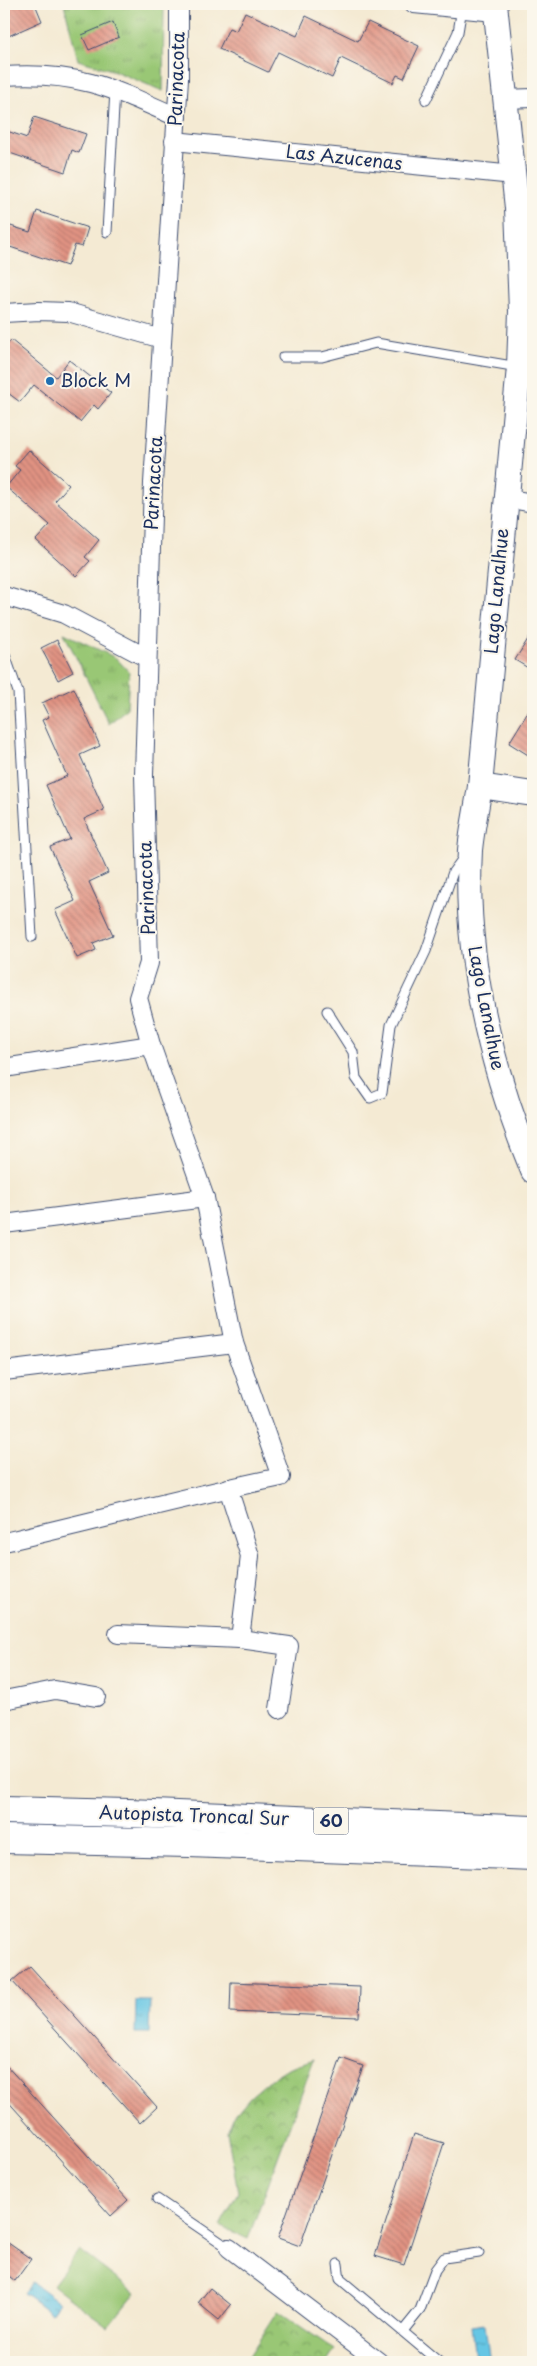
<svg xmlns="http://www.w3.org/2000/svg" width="537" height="2366" viewBox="0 0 537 2366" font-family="'Playpen Sans',sans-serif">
  <defs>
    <pattern id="grass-tufts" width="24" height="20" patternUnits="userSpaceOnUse" patternTransform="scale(1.25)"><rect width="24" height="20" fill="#99c775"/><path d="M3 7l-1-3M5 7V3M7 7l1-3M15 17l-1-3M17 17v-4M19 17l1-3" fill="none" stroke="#7ca263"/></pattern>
    <pattern id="park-crowns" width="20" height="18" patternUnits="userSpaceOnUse" patternTransform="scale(1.25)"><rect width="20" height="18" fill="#99c775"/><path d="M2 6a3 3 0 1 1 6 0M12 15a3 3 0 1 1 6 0" fill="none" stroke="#7ca263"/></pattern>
    <pattern id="water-ripples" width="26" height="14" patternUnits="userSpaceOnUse" patternTransform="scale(1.25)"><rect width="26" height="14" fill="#66c6e4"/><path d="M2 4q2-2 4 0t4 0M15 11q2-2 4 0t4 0" fill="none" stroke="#53a1bc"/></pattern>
    <pattern id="building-back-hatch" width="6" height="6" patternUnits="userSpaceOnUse" patternTransform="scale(1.25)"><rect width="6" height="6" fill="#e19382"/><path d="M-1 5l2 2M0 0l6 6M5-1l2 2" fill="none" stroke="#b6786e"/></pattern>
  </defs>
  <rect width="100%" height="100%" fill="#fbf7ec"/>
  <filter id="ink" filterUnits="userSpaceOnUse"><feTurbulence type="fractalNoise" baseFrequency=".02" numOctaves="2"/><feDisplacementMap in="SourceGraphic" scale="10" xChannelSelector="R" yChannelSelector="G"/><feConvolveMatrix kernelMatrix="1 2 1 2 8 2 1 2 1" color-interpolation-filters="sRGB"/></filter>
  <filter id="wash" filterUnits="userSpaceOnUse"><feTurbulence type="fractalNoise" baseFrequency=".0096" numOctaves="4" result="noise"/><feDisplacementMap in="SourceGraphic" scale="20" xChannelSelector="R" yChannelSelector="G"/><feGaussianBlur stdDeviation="1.12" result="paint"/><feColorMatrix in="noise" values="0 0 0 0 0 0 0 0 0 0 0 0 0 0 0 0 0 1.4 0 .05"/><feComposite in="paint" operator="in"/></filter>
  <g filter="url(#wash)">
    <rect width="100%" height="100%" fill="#f4ead3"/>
    <!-- grass -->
    <g fill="url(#grass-tufts)" stroke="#5a7b6a">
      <path d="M 64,4 L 164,4 L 163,91 L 112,70 L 78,60 Z"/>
      <path d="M 64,633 L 116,658 L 129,672 L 127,708 L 109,724 Z"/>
    </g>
    <!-- park -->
    <g fill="url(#park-crowns)" stroke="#5a7b6a">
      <path d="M 314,2059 L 248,2239 L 220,2226 L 238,2192 L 227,2132 L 233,2117 L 250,2097 L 272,2078 L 288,2068 Z"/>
      <path d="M 278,2311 L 335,2350 L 327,2362 L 245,2362 Z"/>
    </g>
    <!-- pitch -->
    <path fill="#99c775" stroke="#5a7b6a" d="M 79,2250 L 135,2293 L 108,2327 L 53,2285 Z"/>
    <!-- water -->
    <g fill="url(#water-ripples)" stroke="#407aa1">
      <path d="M 136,2001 L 150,2001 L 149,2033 L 135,2033 Z"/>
      <path d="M 32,2282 L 59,2302 L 51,2313 L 24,2293 Z"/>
      <path d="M 485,2324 L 489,2356 L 475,2358 L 471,2326 Z"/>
    </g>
    <g id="blocks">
      <!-- building -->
      <g fill="url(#building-back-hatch)">
        <path d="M 4,4 L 35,4 L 42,21 L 4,38 Z"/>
        <path d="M 245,12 L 297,36 L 306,16 L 358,41 L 368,22 L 419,46 L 404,78 L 397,75 L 393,83 L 341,58 L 332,78 L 278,52 L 268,72 L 219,49 L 229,28 L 236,31 Z"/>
        <path d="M 113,22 L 119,37 L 89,50 L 82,35 Z"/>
        <path d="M 34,117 L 86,134 L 79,153 L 72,150 L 65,172 L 4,151 L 4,130 L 27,138 Z"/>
        <path d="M 37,211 L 88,228 L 82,247 L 75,245 L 67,266 L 4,245 L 4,224 L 30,232 Z"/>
        <path d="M 11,340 L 56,377 L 69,360 L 111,393 L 98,409 L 94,405 L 80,422 L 34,385 L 20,402 L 4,390 L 4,349 Z"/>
        <path d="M 29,450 L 69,485 L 55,501 L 99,540 L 85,557 L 90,561 L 76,576 L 36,540 L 50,525 L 6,487 L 20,470 L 15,466 Z"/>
        <path d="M 533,631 L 533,671 L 515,660 Z"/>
        <path d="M 57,640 L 73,672 L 58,680 L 41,648 Z"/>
        <path d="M 74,688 L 100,746 L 80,755 L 104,810 L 84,819 L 108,873 L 89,882 L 113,935 L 93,943 L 96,950 L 77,958 L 55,910 L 75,901 L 50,847 L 70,839 L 46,785 L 67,776 L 42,720 L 49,717 L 42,703 Z"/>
        <path d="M 533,704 L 533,758 L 509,743 Z"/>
        <path d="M 30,1966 L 157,2107 L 140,2123 L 12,1981 Z"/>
        <path d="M 231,1982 L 360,1987 L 359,2017 L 230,2012 Z"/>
        <path d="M 341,2058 L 363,2066 L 300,2246 L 278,2238 Z"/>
        <path d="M 4,2063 L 128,2200 L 111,2216 L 4,2097 Z"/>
        <path d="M 414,2134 L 444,2143 L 404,2265 L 375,2256 Z"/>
        <path d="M 4,2240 L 31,2259 L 15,2281 L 4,2272 Z"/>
        <path d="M 210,2288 L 231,2305 L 219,2320 L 198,2303 Z"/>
      </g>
    </g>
  </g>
  <g filter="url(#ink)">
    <use href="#blocks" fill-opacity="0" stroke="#3c4b70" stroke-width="1"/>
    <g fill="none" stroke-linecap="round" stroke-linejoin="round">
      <defs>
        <g id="lane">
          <path d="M 426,100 L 458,32 L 462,8"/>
          <path d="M 107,232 L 115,90"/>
          <path d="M 283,357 L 322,357 L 376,343 L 518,367"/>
          <path d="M 4,652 L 18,692 L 32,937"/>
          <path d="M 327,1011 L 353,1052 L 356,1078 L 370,1098 L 382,1093 L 391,1025 L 426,951 L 453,872 L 464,857"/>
          <path d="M 157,2199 L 229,2248"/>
          <path d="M 338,2264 L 340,2279 L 439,2362"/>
          <path d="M 403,2331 L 420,2310 L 435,2270 L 444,2258 L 479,2253"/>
        </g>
        <g id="street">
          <path d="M 414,4 L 495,12"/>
          <path d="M 4,76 C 77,71 112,88 177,117"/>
          <path d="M 504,99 L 533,98"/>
          <path d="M 174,141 L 514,175"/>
          <path d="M 517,208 L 533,208"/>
          <path d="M 4,313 L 39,311 L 68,312 L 162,339"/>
          <path d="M 505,498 L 533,503"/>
          <path d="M 4,596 L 64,614 L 147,658"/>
          <path d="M 4,1068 L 151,1045"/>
          <path d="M 4,1224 L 205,1198"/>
          <path d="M 4,1371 L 234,1343"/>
          <path d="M 228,1488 L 250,1556 L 240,1639"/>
          <path d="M 4,1542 C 96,1521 188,1496 281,1477 L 234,1343 L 205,1198 L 151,1045 L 138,998 L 149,963 L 144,775 L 153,483 L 179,79 L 179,4"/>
          <path d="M 118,1634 L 240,1639 L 289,1646 L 279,1709"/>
          <path d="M 4,1700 L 55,1690 L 96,1697"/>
          <path d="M 229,2248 L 379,2362"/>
        </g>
        <g id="secondary">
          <path d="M 495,4 L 517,208 L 521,311 L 519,367 L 480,786 C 477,807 472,829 470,850 C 464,961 491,1069 533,1171"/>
          <path d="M 480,786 L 533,794"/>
        </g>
        <g id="highway">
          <path d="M 4,1810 L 129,1813 L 533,1830"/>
          <path d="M 4,1839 L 189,1843 L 533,1856"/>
        </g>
      </defs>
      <!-- lane casing -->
      <use href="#lane" stroke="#3c4b70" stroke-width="11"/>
      <!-- street casing -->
      <use href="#street" stroke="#3c4b70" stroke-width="20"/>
      <!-- secondary casing -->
      <use href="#secondary" stroke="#3c4b70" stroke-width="26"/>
      <!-- highway casing -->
      <use href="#highway" stroke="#3c4b70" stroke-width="30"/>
      <!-- lane -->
      <use href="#lane" stroke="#fff" stroke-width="9"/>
      <!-- street -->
      <use href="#street" stroke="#fff" stroke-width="18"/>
      <!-- secondary -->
      <use href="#secondary" stroke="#fff" stroke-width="24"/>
      <!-- highway -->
      <use href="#highway" stroke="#fff" stroke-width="28"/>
    </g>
  </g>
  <!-- markers -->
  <circle fill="#1f6fb2" stroke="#fbf7ec" stroke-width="2" cx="50" cy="381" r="5"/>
  <g text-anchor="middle" stroke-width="4" stroke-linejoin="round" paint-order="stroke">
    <!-- shield labels -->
    <rect fill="#fbf7ec" stroke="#5e6b89" stroke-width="1" x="313.5" y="1807.5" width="35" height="27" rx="4"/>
    <g font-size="16" font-weight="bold" fill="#1b2f5e">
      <text x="331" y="1827">60</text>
    </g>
    <!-- street labels -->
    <g font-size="18" fill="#1b2f5e" stroke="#fbf7ec">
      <text transform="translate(177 79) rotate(-88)" y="6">Parinacota</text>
      <text transform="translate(344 158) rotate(6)" y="6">Las Azucenas</text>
      <text transform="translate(154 483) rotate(-87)" y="6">Parinacota</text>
      <text transform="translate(497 591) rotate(-85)" y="6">Lago Lanalhue</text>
      <text transform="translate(147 888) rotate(-92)" y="6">Parinacota</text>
      <text transform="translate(486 1008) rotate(79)" y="6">Lago Lanalhue</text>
      <text transform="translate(194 1816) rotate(2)" y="6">Autopista Troncal Sur</text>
    </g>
    <!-- poi labels -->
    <g font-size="18" fill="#1b2f5e" stroke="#fbf7ec" text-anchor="start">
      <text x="60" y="387">Block M</text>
    </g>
  </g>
  <!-- margin -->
  <rect width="537" height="2366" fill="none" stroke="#fbf7ec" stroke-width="20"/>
</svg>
